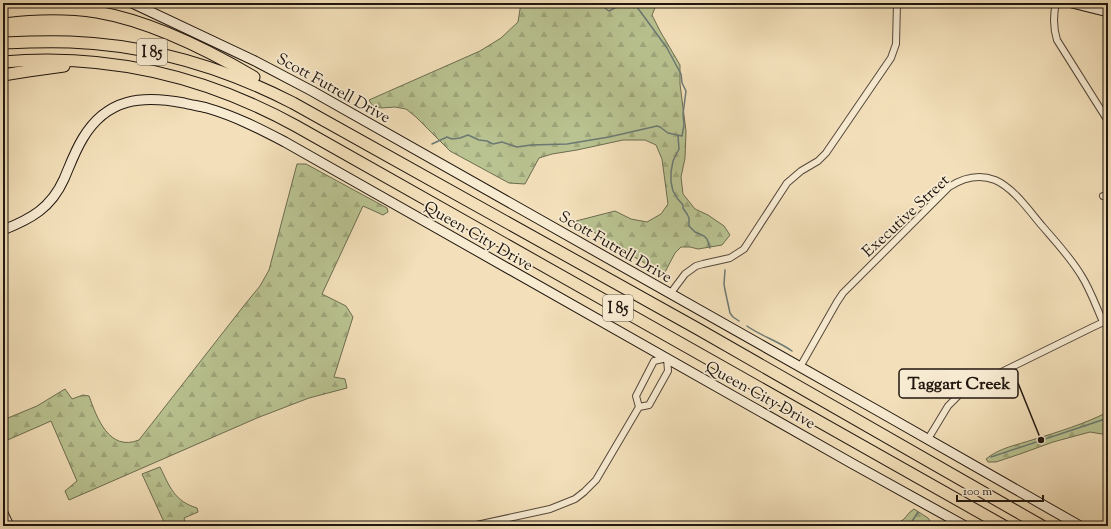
<svg xmlns="http://www.w3.org/2000/svg" width="1111" height="529" viewBox="0 0 1111 529" font-family="'Sorts Mill Goudy',serif">
  <defs>
    <pattern id="forest-firs" width="22" height="20" patternUnits="userSpaceOnUse"><rect width="22" height="20" fill="#b9c391"/><path d="M5 1l3.5 6h-7zM16 11l3.5 6h-7z" fill="#9fa77c"/></pattern>
  </defs>
  <rect width="100%" height="100%" fill="#f3e0ba"/>
  <filter id="stains"><feTurbulence type="fractalNoise" baseFrequency=".005" numOctaves="4"/><feColorMatrix values="0 0 0 0 .2 0 0 0 0 .09 0 0 0 0 .02 0 0 0 .5 -.17"/></filter>
  <radialGradient id="worn" r=".72"><stop offset=".6" stop-color="#630" stop-opacity="0"/><stop offset="1" stop-color="#630" stop-opacity=".3"/></radialGradient>
  <!-- forest -->
  <g fill="url(#forest-firs)" stroke="#6c6c50">
    <path d="M 521,3 L 657,3 L 652,15 L 660,31 L 680,65 L 680,84 L 686,131 L 685,158 L 681,177 L 683,194 L 695,209 L 708,215 L 724,226 L 730,235 L 722,245 L 698,249 L 690,247 L 681,247 L 675,253 L 664,274 L 622,250 L 576,221 L 615,211 L 631,219 L 647,222 L 661,214 L 668,204 L 662,159 L 656,145 L 645,140 L 623,140 L 577,150 L 552,154 L 539,158 L 525,184 L 509,183 L 450,151 L 416,117 L 406,109 L 395,107 L 381,108 L 372,105 L 369,100 L 480,51 L 501,38 L 518,22 Z"/>
    <path d="M 297,164 L 306,164 L 387,208 L 388,212 L 383,215 L 363,206 L 322,294 L 346,306 L 353,317 L 334,377 L 345,379 L 347,388 L 309,398 L 257,418 L 69,500 L 65,491 L 77,481 L 51,421 L 3,442 L 3,420 L 37,406 L 65,389 L 72,399 L 83,395 L 89,396 C 97,418 109,452 139,440 L 246,303 L 260,286 L 269,270 Z"/>
    <path d="M 1108,412 L 1108,435 L 1090,432 L 1053,442 L 1020,454 L 996,462 L 988,462 L 986,459 C 999,448 1017,445 1032,440 C 1058,432 1084,424 1108,412 Z"/>
    <path d="M 160,467 C 170,487 174,501 197,508 L 198,512 L 184,518 L 186,526 L 165,526 L 164,522 L 142,474 Z"/>
    <path d="M 914,509 L 928,518 L 931,522 L 923,526 L 894,526 L 904,519 L 910,512 Z"/>
  </g>
  <g fill="none" stroke-linecap="round" stroke-linejoin="round">
    <!-- stream -->
    <g stroke="#6b7974" stroke-width="1.5">
      <path d="M 678,136 L 679,149 L 673,161 L 671,172 L 671,182 L 673,191 L 677,198 L 683,205 L 683,208 L 687,214 L 689,218 L 689,226 L 695,232 L 704,236 L 707,239 L 710,248"/>
      <path d="M 432,144 L 447,137 L 452,139 L 460,138 L 468,135 L 479,140 L 487,141 L 493,144 L 502,142 L 517,147 L 531,145 L 567,144 L 609,137 L 657,126 L 660,127 L 668,133 L 682,136 L 684,125 L 683,114 L 686,91 L 682,83 L 681,74 L 667,48 L 637,7 L 635,6 L 620,5 L 609,11 L 598,3"/>
      <path d="M 725,270 L 724,284 L 725,290 L 730,313 L 733,317 L 739,321"/>
      <path d="M 747,326 C 761,336 778,341 792,351"/>
      <path d="M 991,457 L 1108,418"/>
      <path d="M 909,526 L 918,512"/>
    </g>
    <defs>
      <g id="street">
        <path d="M 1056,3 C 1053,16 1053,27 1057,40 L 1108,121"/>
        <path d="M 1103,196 L 1108,194"/>
        <path d="M 670,294 L 685,274 L 696,266 L 703,264 L 730,258 L 744,249 L 787,183 L 801,171 L 818,161 L 826,153 L 891,58 L 896,44 L 897,3"/>
        <path d="M 800,367 L 837,302 L 843,293 L 949,187 C 963,178 979,174 995,180 C 1014,188 1030,212 1043,227 C 1056,242 1070,257 1081,275 C 1090,289 1096,306 1103,322"/>
        <path d="M 928,439 L 948,406 L 963,391 L 1093,327 L 1108,320"/>
        <path d="M 472,526 L 550,509 L 575,499 L 584,492 L 596,480 L 639,407 L 636,396 L 654,361 L 667,358 L 668,371 L 649,405 L 639,407"/>
      </g>
      <g id="secondary">
        <path d="M 132,3 L 255,61 L 312,91 L 880,412 L 1080,526"/>
        <path d="M 1072,3 L 1108,12"/>
        <path d="M 3,230 C 31,219 51,208 64,179 C 70,165 75,151 83,138 C 107,98 142,95 184,103 C 191,105 200,106 207,108 C 235,116 260,129 285,142 L 853,464 L 965,526"/>
        <path d="M 3,513 L 9,526"/>
      </g>
      <g id="highway">
        <path d="M 3,12 C 34,8 66,7 97,12 C 150,21 208,50 254,77"/>
        <path d="M 3,43 C 25,42 47,41 70,42 C 148,45 223,67 293,103 L 698,329 L 1042,526"/>
        <path d="M 3,62 C 107,53 205,76 296,126 L 1004,526"/>
        <path d="M 3,75 L 28,71 L 64,66"/>
      </g>
    </defs>
    <!-- street casing -->
    <use href="#street" stroke="#55483a" stroke-width="8"/>
    <!-- secondary casing -->
    <use href="#secondary" stroke="#20160f" stroke-width="11"/>
    <!-- highway casing -->
    <use href="#highway" stroke="#20160f" stroke-width="13"/>
    <!-- street -->
    <use href="#street" stroke="#f7ebd2" stroke-width="6"/>
    <!-- secondary -->
    <use href="#secondary" stroke="#f7ebd2" stroke-width="9"/>
    <!-- highway -->
    <use href="#highway" stroke="#f3e0ba" stroke-width="11"/>
  </g>
  <g text-anchor="middle" stroke-width="3.5" stroke-linejoin="round" paint-order="stroke">
    <!-- shield labels -->
    <g fill="#f7ebd2" stroke="#60564a" stroke-width="1">
      <rect x="137" y="39" width="30" height="26" rx="3"/>
      <rect x="603" y="295" width="30" height="26" rx="3"/>
    </g>
    <g font-size="15" font-weight="bold" fill="#20160f">
      <text x="152" y="57">I 85</text>
      <text x="618" y="313">I 85</text>
    </g>
    <!-- street labels -->
    <g font-size="16" fill="#20160f" stroke="#f7ebd2">
      <text transform="translate(334 87) rotate(29)" y="6">Scott Futrell Drive</text>
      <text transform="translate(905 215) rotate(-43)" y="6">Executive Street</text>
      <text transform="translate(479 235) rotate(30)" y="6">Queen City Drive</text>
      <text transform="translate(616 246) rotate(30)" y="6">Scott Futrell Drive</text>
      <text transform="translate(761 394) rotate(29)" y="6">Queen City Drive</text>
    </g>
  </g>
  <!-- callouts -->
  <path fill="none" stroke="#20160f" stroke-width="1.5" d="M1041 440L1018 383"/>
  <circle fill="#20160f" stroke="#f7ebd2" stroke-width="1.5" cx="1041" cy="440" r="4"/>
  <rect fill="#f7ebd2" stroke="#20160f" stroke-width="1.5" x="899" y="369" width="119" height="29" rx="4"/>
  <g font-size="17" text-anchor="middle" font-weight="bold" fill="#20160f">
    <text x="959" y="389">Taggart Creek</text>
  </g>
  <!-- margin -->
  <rect width="1111" height="529" fill="none" stroke="#f3e0ba" stroke-width="16"/>
  <rect x="4" y="4" width="1103" height="521" fill="none" stroke="#20160f" stroke-width="2"/>
  <rect x="8" y="8" width="1095" height="513" fill="none" stroke="#20160f"/>
  <!-- scale -->
  <path d="M957 495v6h86v-6" fill="none" stroke="#20160f" stroke-width="2"/>
  <text x="963" y="495" font-size="12" fill="#20160f" stroke="#f7ebd2" stroke-width="3" paint-order="stroke">100 m</text>
  <rect width="100%" height="100%" filter="url(#stains)"/>
  <rect width="100%" height="100%" fill="url(#worn)"/>
</svg>
